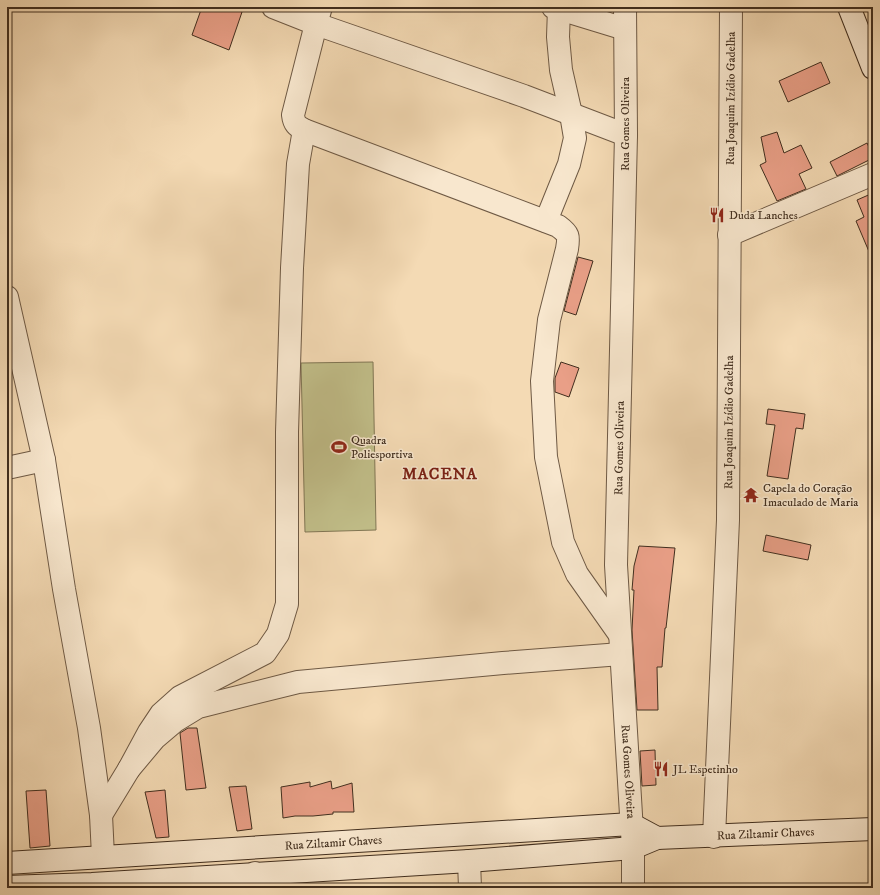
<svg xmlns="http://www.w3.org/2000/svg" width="880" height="895" viewBox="0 0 880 895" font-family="'IM FELL DW Pica',serif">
  <rect width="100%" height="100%" fill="#f4dab4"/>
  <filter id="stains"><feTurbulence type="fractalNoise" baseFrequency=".005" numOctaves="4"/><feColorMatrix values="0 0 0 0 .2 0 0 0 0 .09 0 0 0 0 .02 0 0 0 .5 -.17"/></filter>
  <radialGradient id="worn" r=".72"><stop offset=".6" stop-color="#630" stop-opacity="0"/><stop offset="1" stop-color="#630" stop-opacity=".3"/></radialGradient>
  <!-- green -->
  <path fill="#c1be89" stroke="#817654" d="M 373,362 L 376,530 L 305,532 L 301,363 Z"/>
  <!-- building -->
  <g fill="#e99f87" stroke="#412e1e">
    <path d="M 202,7 L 228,7 L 242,12 L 229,50 L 192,35 Z"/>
    <path d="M 821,62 L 830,83 L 788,102 L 779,81 Z"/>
    <path d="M 777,132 L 784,153 L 801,145 L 812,168 L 799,174 L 806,189 L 777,201 L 760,165 L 766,162 L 761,137 Z"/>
    <path d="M 867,143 L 873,155 L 873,158 L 837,176 L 830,162 Z"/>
    <path d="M 873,193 L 873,261 L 856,221 L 864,217 L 857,200 Z"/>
    <path d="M 578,257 L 593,261 L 576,315 L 564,311 Z"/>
    <path d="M 561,362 L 579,368 L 569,397 L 555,392 L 555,378 Z"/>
    <path d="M 768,409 L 805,414 L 803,429 L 796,428 L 788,479 L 767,476 L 775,425 L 766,424 Z"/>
    <path d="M 766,535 L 811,545 L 808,560 L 763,551 Z"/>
    <path d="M 639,546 L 675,548 L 666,628 L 665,628 L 662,667 L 657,667 L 658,710 L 637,710 L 632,630 L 634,590 L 632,590 L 634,566 Z"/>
    <path d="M 188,728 L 197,728 L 206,788 L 186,790 L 180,733 Z"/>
    <path d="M 655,750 L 656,785 L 642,786 L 640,751 Z"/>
    <path d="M 331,781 L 332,789 L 352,783 L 354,812 L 333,812 L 333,814 L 313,816 L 295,816 L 283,818 L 281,787 L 310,782 L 310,787 Z"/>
    <path d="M 246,786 L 252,829 L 237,831 L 229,787 Z"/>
    <path d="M 46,790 L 50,846 L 30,848 L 26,791 Z"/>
    <path d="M 165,790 L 169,837 L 156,838 L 145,792 Z"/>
  </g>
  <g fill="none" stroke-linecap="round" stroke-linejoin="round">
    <defs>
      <g id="street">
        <path d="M 273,7 L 316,24 L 524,96 L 626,135"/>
        <path d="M 321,7 L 316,24 L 293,115 C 294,124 297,126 304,130 L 558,226 C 569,234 569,236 567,249 L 549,320 L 542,381 L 546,457 L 563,542 L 577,574 L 620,635"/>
        <path d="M 553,7 L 625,29"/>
        <path id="s1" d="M 625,7 L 626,135 L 616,565 L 633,848 L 633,888"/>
        <path d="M 546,221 L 569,164 L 575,138 L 571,114 L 561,70 L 558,37 L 559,9"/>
        <path d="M 729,235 L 873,174"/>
        <path d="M 7,297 L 44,460 L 64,589 L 89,728 L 101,815 L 103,856"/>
        <path d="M 7,468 L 44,460"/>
        <path d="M 129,769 L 149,732 L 161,714 L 180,697 L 265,653 L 278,634 L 287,604 L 287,432 L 292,268 L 298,164 L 304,130"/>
        <path d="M 101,815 L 129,769 L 155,738 L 175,721 L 198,707 L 298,682 L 503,663 L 621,654"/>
        <path id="s2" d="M 714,837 L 728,520 L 731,7"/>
        <path d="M 469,861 L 470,888"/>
        <path d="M 255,873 L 261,888"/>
      </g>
      <g id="secondary">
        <path d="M 849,7 L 873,68"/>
        <path id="s3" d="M 7,863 L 631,824 L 657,838"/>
        <path id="s4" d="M 7,887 L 92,884 L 469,861 L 633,848 L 657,838 L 873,829"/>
      </g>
    </defs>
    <!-- street casing -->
    <use href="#street" stroke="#6e5944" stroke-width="24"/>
    <!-- secondary casing -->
    <use href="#secondary" stroke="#412e1e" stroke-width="24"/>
    <!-- street -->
    <use href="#street" stroke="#f8e7ce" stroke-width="22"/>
    <!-- secondary -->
    <use href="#secondary" stroke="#f8e7ce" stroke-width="22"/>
  </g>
  <!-- icons -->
  <defs>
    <symbol id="restaurant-bare" viewBox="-9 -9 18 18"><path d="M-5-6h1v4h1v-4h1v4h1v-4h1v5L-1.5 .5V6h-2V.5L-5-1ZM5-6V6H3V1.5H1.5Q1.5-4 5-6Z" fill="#8f2418" stroke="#f8e7ce" stroke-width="2.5" paint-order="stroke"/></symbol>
    <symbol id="stadium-bare" viewBox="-9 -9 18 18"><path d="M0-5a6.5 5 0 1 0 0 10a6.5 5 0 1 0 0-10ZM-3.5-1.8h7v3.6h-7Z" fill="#8f2418" stroke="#f8e7ce" stroke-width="2.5" paint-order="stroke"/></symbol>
    <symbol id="temple-bare" viewBox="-9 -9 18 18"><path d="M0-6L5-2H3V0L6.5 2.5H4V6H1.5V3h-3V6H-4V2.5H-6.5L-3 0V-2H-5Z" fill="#8f2418" stroke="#f8e7ce" stroke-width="2.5" paint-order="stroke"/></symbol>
  </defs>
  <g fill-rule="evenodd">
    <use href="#restaurant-bare" x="706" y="204" width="22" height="22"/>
    <use href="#stadium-bare" x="328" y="436" width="22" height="22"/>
    <use href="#temple-bare" x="740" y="484" width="22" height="22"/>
    <use href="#restaurant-bare" x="650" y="758" width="22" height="22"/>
  </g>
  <g text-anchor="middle" stroke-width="3" stroke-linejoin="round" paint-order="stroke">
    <!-- street labels -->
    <g font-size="12" fill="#412e1e" stroke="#f8e7ce">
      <text dy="4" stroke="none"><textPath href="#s2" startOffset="739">Rua Joaquim Izídio Gadelha</textPath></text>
      <text transform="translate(625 124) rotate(-90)" y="4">Rua Gomes Oliveira</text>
      <text dy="4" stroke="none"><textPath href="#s2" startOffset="415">Rua Joaquim Izídio Gadelha</textPath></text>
      <text transform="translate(619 448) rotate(-89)" y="4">Rua Gomes Oliveira</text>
      <text dy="4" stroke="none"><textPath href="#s1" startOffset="765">Rua Gomes Oliveira</textPath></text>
      <text dy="4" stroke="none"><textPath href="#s4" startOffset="762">Rua Ziltamir Chaves</textPath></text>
      <text dy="4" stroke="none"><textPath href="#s3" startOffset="327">Rua Ziltamir Chaves</textPath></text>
    </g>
    <!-- poi labels -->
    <g font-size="12" fill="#412e1e" stroke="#f8e7ce" text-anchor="start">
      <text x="729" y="219">Duda Lanches</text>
      <text x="351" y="444">Quadra<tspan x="351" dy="14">Poliesportiva</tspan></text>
      <text x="763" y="492">Capela do Coração<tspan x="763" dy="14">Imaculado de Maria</tspan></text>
      <text x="673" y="773">JL Espetinho</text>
    </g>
    <!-- district labels -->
    <g font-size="16" font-weight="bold" letter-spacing="1" fill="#7a1f14" stroke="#f8e7ce">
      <text x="440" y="479">MACENA</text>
    </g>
  </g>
  <!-- margin -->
  <rect width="880" height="895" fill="none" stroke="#f4dab4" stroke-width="24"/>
  <rect x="8" y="8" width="864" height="879" fill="none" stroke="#412e1e" stroke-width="2"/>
  <rect x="12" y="12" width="856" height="871" fill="none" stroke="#412e1e"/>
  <rect width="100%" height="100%" filter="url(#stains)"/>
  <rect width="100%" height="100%" fill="url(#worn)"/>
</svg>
